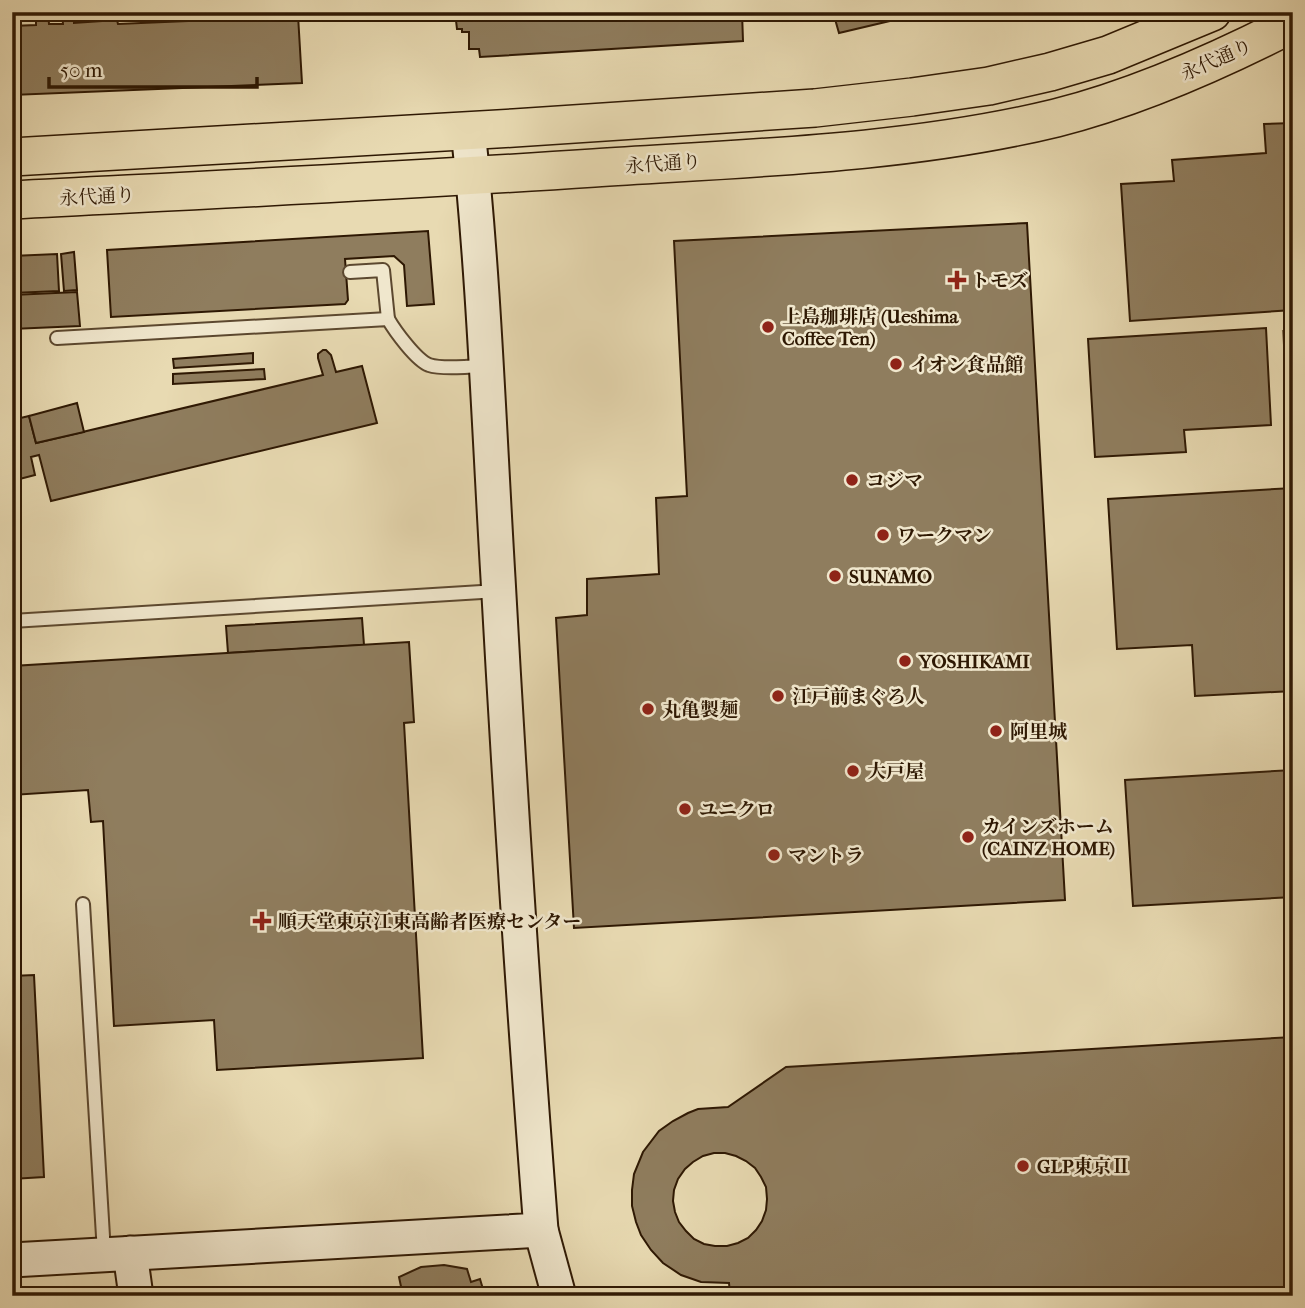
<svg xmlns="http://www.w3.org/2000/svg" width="1305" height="1308" viewBox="0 0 1305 1308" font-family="'IM FELL French Canon','Noto Serif JP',serif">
  <rect width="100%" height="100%" fill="#e8dab2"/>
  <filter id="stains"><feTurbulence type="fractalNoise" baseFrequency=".00286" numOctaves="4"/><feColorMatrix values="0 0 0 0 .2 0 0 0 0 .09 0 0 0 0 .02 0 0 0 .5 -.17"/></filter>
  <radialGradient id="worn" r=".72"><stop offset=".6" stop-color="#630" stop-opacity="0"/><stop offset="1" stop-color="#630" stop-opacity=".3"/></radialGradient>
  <!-- green -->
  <path fill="#c8b994" stroke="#7b684c" stroke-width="2" d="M 1283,331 L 1293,331 L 1293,415 L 1289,415 Z"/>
  <!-- building -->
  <g fill="#8f7d5e" stroke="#2e1803" stroke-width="2" fill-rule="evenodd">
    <path d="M 36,12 L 48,12 L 49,24 L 63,24 L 62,12 L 74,12 L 74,23 L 117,20 L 118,24 L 211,20 L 211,12 L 241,12 L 241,18 L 298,15 L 302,83 L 12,95 L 12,26 L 36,25 Z"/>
    <path d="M 455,12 L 742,12 L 743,41 L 480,57 L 479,49 L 469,49 L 469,32 L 462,32 L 462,29 L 457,29 Z"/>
    <path d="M 833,12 L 928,12 L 839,33 Z"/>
    <path d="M 1293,123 L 1293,310 L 1130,321 L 1121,184 L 1174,181 L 1172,160 L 1266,153 L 1264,124 Z"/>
    <path d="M 1027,223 L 1065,900 L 574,928 L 556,618 L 587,615 L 587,579 L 659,574 L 656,498 L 687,496 L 674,241 Z"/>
    <path d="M 428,231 L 434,304 L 407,306 L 404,265 L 394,256 L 345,259 L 348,300 L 345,304 L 111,317 L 107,250 Z"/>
    <path d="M 74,252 L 77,290 L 64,291 L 61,254 Z"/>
    <path d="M 57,254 L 59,291 L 12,293 L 12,256 Z"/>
    <path d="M 77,292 L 80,326 L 12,329 L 12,295 Z"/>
    <path d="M 1266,328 L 1271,425 L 1184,430 L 1186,452 L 1095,457 L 1088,339 Z"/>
    <path d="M 323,350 L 326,350 L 331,355 L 336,372 L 362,366 L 377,423 L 51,501 L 39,455 L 31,457 L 35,475 L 12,481 L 12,420 L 29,416 L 36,443 L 323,375 L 318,358 L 318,354 Z"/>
    <path d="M 253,353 L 253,363 L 174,368 L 173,359 Z"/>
    <path d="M 264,369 L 265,379 L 173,384 L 173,374 Z"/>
    <path d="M 77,403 L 84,432 L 36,443 L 29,416 Z"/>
    <path d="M 1293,488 L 1293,691 L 1195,696 L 1192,645 L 1117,649 L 1108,499 Z"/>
    <path d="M 362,618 L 364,645 L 228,653 L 226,626 Z"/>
    <path d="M 409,642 L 414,722 L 404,723 L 423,1058 L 217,1070 L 214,1020 L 114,1026 L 103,821 L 91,822 L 88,790 L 12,795 L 12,666 Z"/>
    <path d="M 1293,770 L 1293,897 L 1133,906 L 1125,780 Z"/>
    <path d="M 34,975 L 44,1177 L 12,1179 L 12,976 Z"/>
    <path d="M 1293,1037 L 1293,1296 L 691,1296 L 730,1294 L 729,1283 L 701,1282 L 681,1275 L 663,1263 L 651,1250 L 641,1235 L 636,1222 L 632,1206 L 632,1190 L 634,1174 L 643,1152 L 659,1131 L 673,1121 L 688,1113 L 698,1109 L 728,1107 L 786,1067 ZM 714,1153 L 725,1153 L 736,1156 L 746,1161 L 755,1168 L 761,1177 L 766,1187 L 767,1199 L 766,1210 L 762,1221 L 756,1230 L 748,1238 L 738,1243 L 727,1246 L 715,1246 L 704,1244 L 694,1239 L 686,1231 L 679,1222 L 675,1212 L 673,1201 L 674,1190 L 678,1179 L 685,1169 L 693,1162 L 703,1156 Z"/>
    <path d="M 444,1265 L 467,1269 L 471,1282 L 480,1279 L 485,1296 L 403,1296 L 399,1277 L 421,1267 Z"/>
  </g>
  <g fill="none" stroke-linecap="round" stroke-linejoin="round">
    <defs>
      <g id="lane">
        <path d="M 350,272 L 383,270 L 388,319"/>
        <path d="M 57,338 L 388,319 C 395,331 416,360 429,365 C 441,369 472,367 485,365"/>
        <path d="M 12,621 L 498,591"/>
        <path d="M 83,904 L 104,1253"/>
      </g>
      <g id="secondary">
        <path d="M 541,1230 L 559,1296"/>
        <path d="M 130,1253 L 136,1296"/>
        <path d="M 12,1260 L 541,1230 C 524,1012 510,795 498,578 C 489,428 484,278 468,130"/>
      </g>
      <g id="primary">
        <path d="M 12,157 L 514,128 L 815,108 L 912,97 L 989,86 L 1050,72 L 1108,55 L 1212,12"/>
        <path d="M 12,200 C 206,190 400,181 594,168 C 746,158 908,154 1056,118 C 1135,98 1221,60 1293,23"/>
      </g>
    </defs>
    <!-- lane casing -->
    <use href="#lane" stroke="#5c482f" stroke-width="16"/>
    <!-- secondary casing -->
    <use href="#secondary" stroke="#2e1803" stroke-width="37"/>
    <!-- primary casing -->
    <use href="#primary" stroke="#2e1803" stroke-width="40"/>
    <!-- lane -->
    <use href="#lane" stroke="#f0e7cd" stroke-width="12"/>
    <!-- secondary -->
    <use href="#secondary" stroke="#f0e7cd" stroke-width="33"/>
    <!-- primary -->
    <use href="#primary" stroke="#e8dab2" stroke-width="37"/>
  </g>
  <!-- markers -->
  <g fill="#8f2418" stroke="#f0e7cd" stroke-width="2.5">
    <path d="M953.5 269.5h7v7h7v7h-7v7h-7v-7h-7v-7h7z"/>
    <circle cx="768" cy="327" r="7"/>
    <circle cx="896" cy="364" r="7"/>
    <circle cx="852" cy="480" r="7"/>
    <circle cx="883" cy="535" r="7"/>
    <circle cx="835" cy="576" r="7"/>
    <circle cx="905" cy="661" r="7"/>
    <circle cx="778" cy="696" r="7"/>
    <circle cx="648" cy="709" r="7"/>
    <circle cx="996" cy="731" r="7"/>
    <circle cx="853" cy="771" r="7"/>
    <circle cx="685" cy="809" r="7"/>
    <circle cx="968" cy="837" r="7"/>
    <circle cx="774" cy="855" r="7"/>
    <path d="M258.5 910.5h7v7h7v7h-7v7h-7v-7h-7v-7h7z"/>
    <circle cx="1023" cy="1166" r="7"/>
  </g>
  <g text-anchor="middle" stroke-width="5" stroke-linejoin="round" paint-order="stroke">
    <!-- street labels -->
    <g font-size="19" fill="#2e1803" stroke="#f0e7cd">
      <text transform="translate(1216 59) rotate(-24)" y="7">永代通り</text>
      <text transform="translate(663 163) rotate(-4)" y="7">永代通り</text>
      <text transform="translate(97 196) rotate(-3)" y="7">永代通り</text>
    </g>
    <!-- poi labels -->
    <g font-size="19" font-weight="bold" fill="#2e1803" stroke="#f0e7cd" text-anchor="start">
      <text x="971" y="287">トモズ</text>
      <text x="782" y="323">上島珈琲店 (Ueshima<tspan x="782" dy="22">Coffee Ten)</tspan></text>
      <text x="910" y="371">イオン食品館</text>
      <text x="866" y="487">コジマ</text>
      <text x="897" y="542">ワークマン</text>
      <text x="849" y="583">SUNAMO</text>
      <text x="919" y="668">YOSHIKAMI</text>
      <text x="792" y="703">江戸前まぐろ人</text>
      <text x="662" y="716">丸亀製麺</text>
      <text x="1010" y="738">阿里城</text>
      <text x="867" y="778">大戸屋</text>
      <text x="699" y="816">ユニクロ</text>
      <text x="982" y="833">カインズホーム<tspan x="982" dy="22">(CAINZ HOME)</tspan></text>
      <text x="788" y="862">マントラ</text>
      <text x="278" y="928">順天堂東京江東高齢者医療センター</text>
      <text x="1037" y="1173">GLP東京Ⅱ</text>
    </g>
  </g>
  <!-- margin -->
  <rect width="1305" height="1308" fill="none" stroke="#e8dab2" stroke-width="42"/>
  <rect x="14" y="14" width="1277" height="1280" fill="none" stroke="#2e1803" stroke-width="3.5"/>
  <rect x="21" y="21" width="1263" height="1266" fill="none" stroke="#2e1803" stroke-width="2"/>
  <!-- scale -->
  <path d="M49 77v10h208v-10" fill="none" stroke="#2e1803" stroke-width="3.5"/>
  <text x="60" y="77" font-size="21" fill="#2e1803" stroke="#f0e7cd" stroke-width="5" paint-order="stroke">50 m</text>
  <rect width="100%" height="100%" filter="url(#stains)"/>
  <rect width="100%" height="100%" fill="url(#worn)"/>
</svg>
